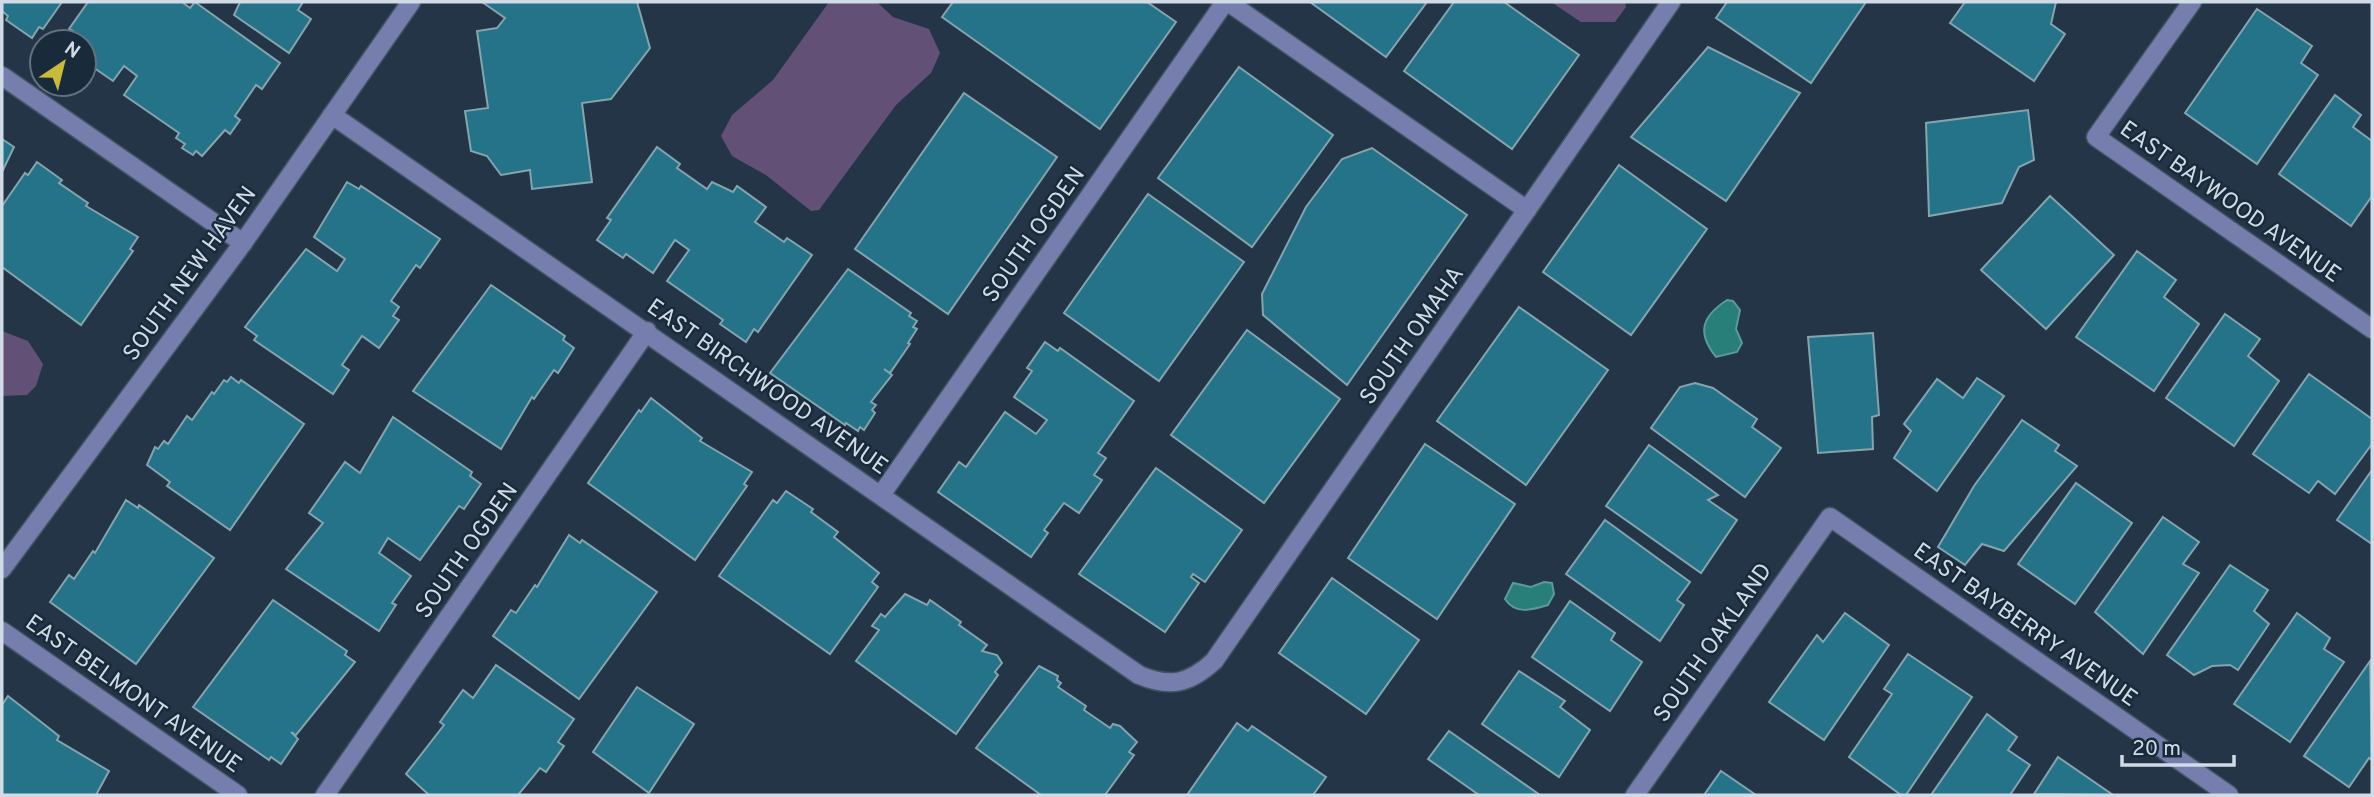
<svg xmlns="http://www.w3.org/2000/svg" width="2374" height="797" viewBox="0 0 2374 797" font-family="Overpass,sans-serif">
  <rect width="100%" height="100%" fill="#233546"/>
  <!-- green -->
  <g fill="#625077">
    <path d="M 829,2 L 877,2 L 893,17 L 929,29 L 940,53 L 931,73 L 896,105 L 819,210 L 811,211 L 766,175 L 732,156 L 721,136 L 732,115 L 773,80 Z"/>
    <path d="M 1551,2 L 1625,2 L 1626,7 L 1615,22 L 1581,22 Z"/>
    <path d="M 2,331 L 28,341 L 43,364 L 36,386 L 27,395 L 2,396 Z"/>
  </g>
  <!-- water -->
  <g fill="#287f7a" stroke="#5a9b9a" stroke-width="2">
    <path d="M 1727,300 L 1733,301 L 1740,310 L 1736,329 L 1742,343 L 1737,352 L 1716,357 C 1697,333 1701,317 1727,300 Z"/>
    <path d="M 1544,582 L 1552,583 L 1554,594 L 1548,605 C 1532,610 1515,615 1505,599 L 1513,583 L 1531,587 Z"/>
  </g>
  <!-- building -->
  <g fill="#247388" stroke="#84a4ae" stroke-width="2">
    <path d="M 2,2 L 62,2 L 43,29 L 39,27 L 32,38 L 6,20 L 8,16 L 2,11 Z"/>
    <path d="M 88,2 L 182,2 L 190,8 L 195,2 L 280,63 L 262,89 L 256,85 L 235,116 L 240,120 L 230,134 L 225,130 L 202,156 L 196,151 L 193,155 L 182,148 L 185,144 L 176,138 L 179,133 L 124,95 L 137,76 L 124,66 L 113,81 L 84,61 L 84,42 L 67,40 L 73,31 L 69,29 Z"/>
    <path d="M 240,2 L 303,2 L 298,10 L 311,19 L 289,53 L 234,15 Z"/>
    <path d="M 482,2 L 637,2 L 650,48 L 611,99 L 582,103 L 592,182 L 532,189 L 530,170 L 501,175 L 487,156 L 471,151 L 465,111 L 488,108 L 477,31 L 497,28 L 505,18 Z"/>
    <path d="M 953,2 L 1147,2 L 1176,22 L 1100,129 L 942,17 Z"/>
    <path d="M 1310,2 L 1427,2 L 1386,57 Z"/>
    <path d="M 1454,2 L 1504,2 L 1579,55 L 1512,149 L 1404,71 Z"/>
    <path d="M 1727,2 L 1866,2 L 1811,83 L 1716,18 Z"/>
    <path d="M 1965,2 L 2056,2 L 2051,24 L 2065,34 L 2034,81 L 1950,23 Z"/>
    <path d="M 2257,9 L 2312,46 L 2301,63 L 2318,75 L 2257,164 L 2185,113 Z"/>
    <path d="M 1708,47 L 1800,93 L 1726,201 L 1631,137 Z"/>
    <path d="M 1239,67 L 1333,135 L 1252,247 L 1158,178 Z"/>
    <path d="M 964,93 L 1057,157 L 948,314 L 855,249 Z"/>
    <path d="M 2335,95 L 2361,115 L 2353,127 L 2372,141 L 2372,196 L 2351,226 L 2279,174 Z"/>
    <path d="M 2028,110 L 2034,160 L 2019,167 L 2002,203 L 1929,216 L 1926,123 Z"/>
    <path d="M 2,139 L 14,147 L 2,172 Z"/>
    <path d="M 657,147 L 680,164 L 677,168 L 707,189 L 712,182 L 733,192 L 737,186 L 766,207 L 755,222 L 784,242 L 787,238 L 812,255 L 758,332 L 754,329 L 746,342 L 720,324 L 723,320 L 667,281 L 689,250 L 675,240 L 653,273 L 626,254 L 623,258 L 597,240 L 611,220 L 607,218 Z"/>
    <path d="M 1372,148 L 1467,215 L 1347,385 L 1263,315 L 1262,294 L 1306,207 L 1342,159 Z"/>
    <path d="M 37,162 L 62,180 L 59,183 L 88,203 L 86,206 L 138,237 L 130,249 L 133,251 L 81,325 L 2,267 L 2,206 L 25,173 L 28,175 Z"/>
    <path d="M 1619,165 L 1707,229 L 1631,335 L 1543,272 Z"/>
    <path d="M 347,182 L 359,189 L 361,186 L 440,239 L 420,268 L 416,265 L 391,301 L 399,307 L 393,316 L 399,320 L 379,348 L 362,336 L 342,365 L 349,370 L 333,394 L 254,340 L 257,336 L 245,327 L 306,249 L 337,271 L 345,259 L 314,237 Z"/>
    <path d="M 1148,194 L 1244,262 L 1159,381 L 1064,313 Z"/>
    <path d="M 2050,196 L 2114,255 L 2046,329 L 1981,270 Z"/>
    <path d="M 2137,251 L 2176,280 L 2164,297 L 2199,324 L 2154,391 L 2076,337 Z"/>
    <path d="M 848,269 L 911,313 L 909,316 L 917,321 L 913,327 L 917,329 L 908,343 L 910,344 L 890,373 L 884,369 L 892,375 L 871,402 L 876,405 L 872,410 L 875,413 L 864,430 L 860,427 L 858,431 L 846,423 L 845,425 L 770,373 Z"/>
    <path d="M 491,285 L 565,336 L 563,340 L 574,348 L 558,373 L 554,370 L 534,399 L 532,397 L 501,449 L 413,391 Z"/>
    <path d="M 1519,307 L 1608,370 L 1526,485 L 1437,421 Z"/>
    <path d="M 2225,314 L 2260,339 L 2248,356 L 2279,381 L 2234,446 L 2166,398 Z"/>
    <path d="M 1247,330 L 1340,399 L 1264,503 L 1171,435 Z"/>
    <path d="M 1873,333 L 1879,415 L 1872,417 L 1873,449 L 1818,453 L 1808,337 Z"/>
    <path d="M 1045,342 L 1058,351 L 1060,348 L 1134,401 L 1098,453 L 1106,458 L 1094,475 L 1102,480 L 1079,513 L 1064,503 L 1044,530 L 1048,533 L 1031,557 L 938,492 L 959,462 L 966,467 L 1005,412 L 1036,434 L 1047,420 L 1014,397 L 1032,371 L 1027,368 Z"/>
    <path d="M 2309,374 L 2372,419 L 2372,444 L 2335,494 L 2318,481 L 2309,493 L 2253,454 Z"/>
    <path d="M 231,377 L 239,383 L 241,380 L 304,424 L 230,530 L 167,486 L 170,482 L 147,465 L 155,447 L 158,449 L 164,441 L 168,444 L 187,416 L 192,420 L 212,392 L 214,394 L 224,380 L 227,382 Z"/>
    <path d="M 1977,378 L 2004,396 L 1937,491 L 1894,458 L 1911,431 L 1904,424 L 1937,379 L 1963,398 Z"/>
    <path d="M 1695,383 L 1713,388 L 1757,419 L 1752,427 L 1781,448 L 1745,497 L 1651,428 L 1680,387 Z"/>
    <path d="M 651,398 L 702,438 L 700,441 L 752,472 L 744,484 L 747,486 L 695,560 L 588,483 L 639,410 L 641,412 Z"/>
    <path d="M 393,417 L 472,472 L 470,476 L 481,484 L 464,509 L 459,506 L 420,560 L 388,538 L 379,553 L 411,576 L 392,603 L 396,605 L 379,631 L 286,569 L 323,523 L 309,513 L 345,462 L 360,473 Z"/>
    <path d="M 2022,420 L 2059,445 L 2055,451 L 2077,466 L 2004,551 L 1982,544 L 1965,565 L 1938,547 L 1974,486 Z"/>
    <path d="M 1425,444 L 1515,504 L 1437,619 L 1348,558 Z"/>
    <path d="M 1649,445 L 1718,495 L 1708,500 L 1737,520 L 1701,573 L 1606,506 Z"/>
    <path d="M 1156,468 L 1242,530 L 1205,582 L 1193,574 L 1191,577 L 1199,583 L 1165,632 L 1079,574 Z"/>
    <path d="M 2372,470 L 2372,544 L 2337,520 Z"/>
    <path d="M 2076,483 L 2132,523 L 2075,604 L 2018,564 Z"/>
    <path d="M 786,491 L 813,509 L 811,512 L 838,532 L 834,537 L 879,573 L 872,582 L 878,587 L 830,654 L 719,576 L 773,500 L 777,503 Z"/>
    <path d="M 126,500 L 138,508 L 139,505 L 214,558 L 136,664 L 50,602 L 69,575 L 74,579 L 93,551 L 95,553 Z"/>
    <path d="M 2163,517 L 2199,542 L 2183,564 L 2199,573 L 2143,654 L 2095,612 Z"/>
    <path d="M 1605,520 L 1690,582 L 1677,600 L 1684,605 L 1660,641 L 1566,574 Z"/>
    <path d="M 569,535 L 580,543 L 582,540 L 657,592 L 579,699 L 493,636 L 511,610 L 516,613 L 535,585 L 537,587 Z"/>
    <path d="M 2230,565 L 2268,590 L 2254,611 L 2269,624 L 2238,670 L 2230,665 L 2212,666 L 2194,675 L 2167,655 Z"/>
    <path d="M 1332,578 L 1419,640 L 1366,714 L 1279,653 Z"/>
    <path d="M 905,594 L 927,605 L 930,600 L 961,622 L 959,625 L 987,645 L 982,651 L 997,655 L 1002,663 L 995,672 L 998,675 L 956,734 L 856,661 L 879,630 L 872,626 L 881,614 L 885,617 Z"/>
    <path d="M 273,600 L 347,651 L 345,655 L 355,662 L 296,735 L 291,732 L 298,739 L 281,764 L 271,757 L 269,760 L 193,707 Z"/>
    <path d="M 1570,601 L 1615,633 L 1611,640 L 1642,662 L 1610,711 L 1532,657 Z"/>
    <path d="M 1845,613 L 1889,645 L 1824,740 L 1769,702 L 1817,635 L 1823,642 Z"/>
    <path d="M 2297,613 L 2330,638 L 2324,649 L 2344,662 L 2290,742 L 2234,704 Z"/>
    <path d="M 1908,654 L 1972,697 L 1906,795 L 1901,795 L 1849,757 L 1892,694 L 1884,689 Z"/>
    <path d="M 2370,661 L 2372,760 L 2369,758 L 2349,787 L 2304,756 Z"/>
    <path d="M 496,665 L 574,719 L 558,742 L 564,746 L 546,772 L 540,768 L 518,795 L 429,795 L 406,774 L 444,725 L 440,722 L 463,690 L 473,698 Z"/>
    <path d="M 1039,666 L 1058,676 L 1057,680 L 1061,683 L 1058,687 L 1086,706 L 1084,710 L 1110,728 L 1113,724 L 1120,726 L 1137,742 L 1129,752 L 1134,755 L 1105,795 L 1041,795 L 976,748 Z"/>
    <path d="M 1519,671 L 1565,701 L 1560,707 L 1590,730 L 1559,777 L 1482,724 Z"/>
    <path d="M 637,687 L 694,724 L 649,793 L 593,752 Z"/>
    <path d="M 8,696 L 59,736 L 57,740 L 109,771 L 96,795 L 2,795 L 2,705 Z"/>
    <path d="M 1987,714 L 2017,737 L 2008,750 L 2030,765 L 2010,795 L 1931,795 Z"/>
    <path d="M 1237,723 L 1248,731 L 1252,726 L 1326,777 L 1313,795 L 1187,795 Z"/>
    <path d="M 1449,731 L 1540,795 L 1479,795 L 1428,759 Z"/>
    <path d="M 2058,757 L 2113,795 L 2034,794 Z"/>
    <path d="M 1721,771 L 1756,795 L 1704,795 Z"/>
  </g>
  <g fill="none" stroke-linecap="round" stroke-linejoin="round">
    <defs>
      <g id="minor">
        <path d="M 1228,2 L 1527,210"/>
        <path d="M 2192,2 L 2096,137 L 2372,329"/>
        <path d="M 2,76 L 243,243"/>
        <path d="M 332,115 L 1139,675 C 1170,688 1189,684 1214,661 L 1671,2"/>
        <path d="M 881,495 L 1225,2"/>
        <path d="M 2,569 L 243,243 L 411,2"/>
        <path d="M 2,631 L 238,795"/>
        <path d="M 325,795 L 647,331"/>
        <path d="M 1635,795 L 1830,517 L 2229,795"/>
      </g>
    </defs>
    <!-- minor casing -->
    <use href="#minor" stroke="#425363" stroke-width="21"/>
    <!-- minor -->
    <use href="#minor" stroke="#757ead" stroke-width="18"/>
  </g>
  <g text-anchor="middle" stroke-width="5" stroke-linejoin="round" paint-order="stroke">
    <!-- street labels -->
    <g font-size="23" fill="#d0dbe6" stroke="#192b3b">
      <text transform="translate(2231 201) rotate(35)" y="8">EAST BAYWOOD AVENUE</text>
      <text transform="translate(1033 234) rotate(-55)" y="8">SOUTH OGDEN</text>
      <text transform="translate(189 273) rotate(-54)" y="8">SOUTH NEW HAVEN</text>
      <text transform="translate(1411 335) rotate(-55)" y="8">SOUTH OMAHA</text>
      <text transform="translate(768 386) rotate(35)" y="8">EAST BIRCHWOOD AVENUE</text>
      <text transform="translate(466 550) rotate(-55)" y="8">SOUTH OGDEN</text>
      <text transform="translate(2026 624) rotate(35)" y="8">EAST BAYBERRY AVENUE</text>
      <text transform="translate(1712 642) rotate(-55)" y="8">SOUTH OAKLAND</text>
      <text transform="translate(134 693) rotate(35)" y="8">EAST BELMONT AVENUE</text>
    </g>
  </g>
  <!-- border -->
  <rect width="2374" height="797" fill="none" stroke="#d0dbe6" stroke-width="7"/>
  <!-- north arrow -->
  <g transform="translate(63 63) rotate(35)"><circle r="33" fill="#192b3b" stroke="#62717f" stroke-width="2"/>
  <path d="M0-5L12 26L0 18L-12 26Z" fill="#c8bb3b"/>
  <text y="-10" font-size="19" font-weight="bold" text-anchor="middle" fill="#d0dbe6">N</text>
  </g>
  <!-- scale -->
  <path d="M2122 755v10h112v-10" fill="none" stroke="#d0dbe6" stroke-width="3.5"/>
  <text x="2132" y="755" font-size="21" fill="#d0dbe6" stroke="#192b3b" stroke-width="5" paint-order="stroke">20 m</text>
</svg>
